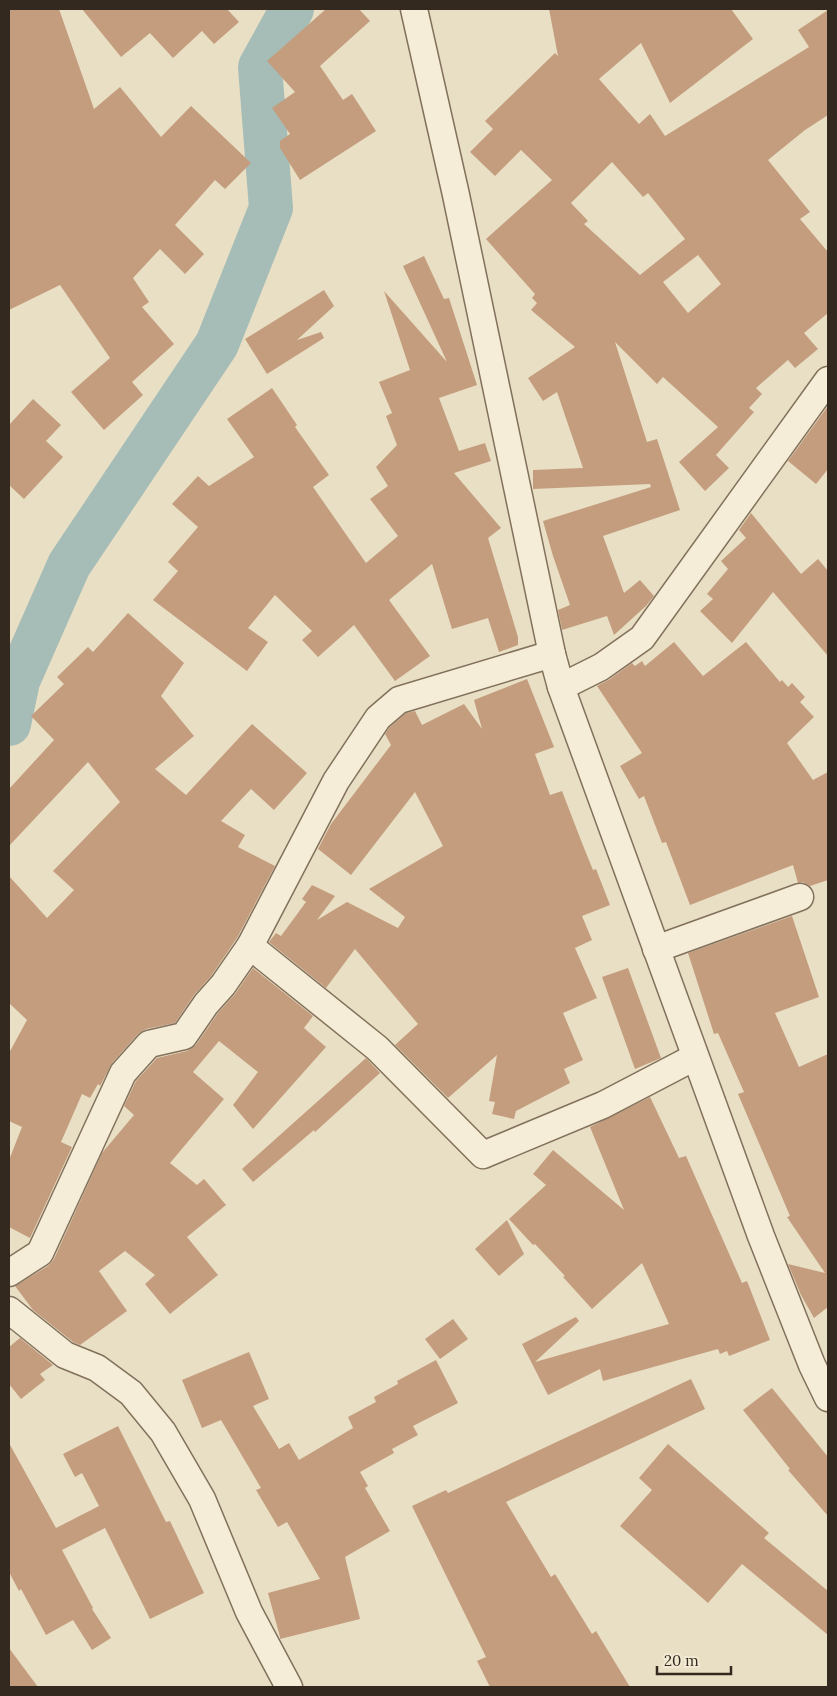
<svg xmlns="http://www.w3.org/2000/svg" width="837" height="1696" viewBox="0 0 837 1696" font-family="Lora,serif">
  <rect width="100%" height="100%" fill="#e9dfc4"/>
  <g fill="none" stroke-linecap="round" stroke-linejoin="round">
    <!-- river -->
    <path stroke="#a6bdb7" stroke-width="44" d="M 9,724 L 18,681 L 69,565 L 217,344 L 271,208 L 260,67 L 292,9"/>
  </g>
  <!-- building -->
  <g fill="#c49d7e" fill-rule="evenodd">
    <path d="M 9,9 L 59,9 L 94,109 L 120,87 L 161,137 L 191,106 L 251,163 L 225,189 L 215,180 L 175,225 L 204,254 L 185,274 L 160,249 L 133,278 L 149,302 L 142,307 L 174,344 L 132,382 L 143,395 L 104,430 L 71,392 L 110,358 L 60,285 L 9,310 Z"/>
    <path d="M 82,9 L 227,9 L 239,22 L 214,44 L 202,31 L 173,58 L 150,33 L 121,57 Z"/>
    <path d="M 326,9 L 359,9 L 370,21 L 320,66 L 343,100 L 352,94 L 376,131 L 300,180 L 280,148 L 280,141 L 290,134 L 272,108 L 295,92 L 267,61 Z"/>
    <path d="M 549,9 L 731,9 L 753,39 L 670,103 L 641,43 L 599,79 L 639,124 L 650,114 L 665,136 L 809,47 L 798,30 L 828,10 L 828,115 L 805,130 L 768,160 L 810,212 L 800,219 L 828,252 L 828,313 L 804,333 L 818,349 L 795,368 L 788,360 L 756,388 L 762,394 L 749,408 L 754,412 L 716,455 L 729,468 L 705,491 L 679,462 L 718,427 L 663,377 L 657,384 L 615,342 L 647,442 L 657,439 L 680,510 L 603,536 L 624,593 L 640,580 L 654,596 L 646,606 L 614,635 L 607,616 L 562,630 L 558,610 L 570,605 L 553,556 L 543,521 L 651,487 L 650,484 L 533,489 L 533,470 L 583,468 L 557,392 L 543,401 L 528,378 L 575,347 L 531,310 L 537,303 L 532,298 L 535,294 L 486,239 L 552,180 L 521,150 L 495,176 L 470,152 L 493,129 L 485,121 L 555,53 L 558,56 ZM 612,162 L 643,197 L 648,193 L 685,239 L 640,275 L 584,224 L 588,221 L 571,203 ZM 698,255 L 721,284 L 688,313 L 663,282 Z"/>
    <path d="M 424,256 L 444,299 L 449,298 L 477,385 L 439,398 L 459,451 L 485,443 L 491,461 L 454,473 L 501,528 L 488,538 L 518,637 L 518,645 L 499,652 L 488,618 L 452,629 L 432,564 L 389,600 L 430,656 L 395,681 L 354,625 L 318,657 L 302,640 L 312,631 L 275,595 L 248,628 L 268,642 L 247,671 L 153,600 L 178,571 L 168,562 L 198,527 L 172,504 L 198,476 L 209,486 L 254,457 L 227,419 L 272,388 L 297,425 L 295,427 L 329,475 L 313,487 L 366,563 L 398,536 L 370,499 L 388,486 L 376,467 L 397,445 L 386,416 L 392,413 L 379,382 L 410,370 L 384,291 L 447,362 L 403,266 Z"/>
    <path d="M 324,290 L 334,306 L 297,340 L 321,332 L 324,338 L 267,374 L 245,339 Z"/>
    <path d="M 33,399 L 61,425 L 46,441 L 63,457 L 24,499 L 9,485 L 9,425 Z"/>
    <path d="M 828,406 L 828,469 L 816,484 L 788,461 Z"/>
    <path d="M 751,513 L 801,574 L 818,559 L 828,571 L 828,656 L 773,592 L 732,643 L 700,611 L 713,599 L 707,594 L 728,569 L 721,561 L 746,538 L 739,530 Z"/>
    <path d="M 128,613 L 184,663 L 161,696 L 194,736 L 155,769 L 186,795 L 252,724 L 307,773 L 274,810 L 251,789 L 221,821 L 245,835 L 238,847 L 275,866 L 237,938 L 211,976 L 194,995 L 175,1023 L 146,1029 L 138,1034 L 112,1063 L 100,1086 L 98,1084 L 90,1098 L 82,1094 L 61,1142 L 72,1147 L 30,1238 L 9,1227 L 9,1160 L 22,1127 L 9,1121 L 9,1053 L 27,1020 L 9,1003 L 9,876 L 47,918 L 74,890 L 53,871 L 120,802 L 88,762 L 9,846 L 9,789 L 54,740 L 31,716 L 64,684 L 57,677 L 88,647 L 93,652 Z"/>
    <path d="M 674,642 L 703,676 L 746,642 L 780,682 L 782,680 L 788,687 L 792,683 L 805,697 L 800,702 L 814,717 L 787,743 L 813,780 L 828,772 L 828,880 L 810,886 L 803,882 L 798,883 L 793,865 L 690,905 L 666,842 L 662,843 L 644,796 L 639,799 L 620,766 L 642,753 L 597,686 L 610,679 L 632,663 L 635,666 L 642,661 L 645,666 Z"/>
    <path d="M 527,679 L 554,747 L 535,754 L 550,795 L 562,791 L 582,843 L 593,870 L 596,869 L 610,905 L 582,916 L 592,940 L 575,948 L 597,998 L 563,1013 L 583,1060 L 564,1069 L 570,1083 L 516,1111 L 514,1119 L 492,1114 L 495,1102 L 489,1101 L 497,1055 L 448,1098 L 395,1045 L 418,1024 L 355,949 L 326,988 L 269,942 L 276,933 L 281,936 L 306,902 L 302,899 L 312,885 L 335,896 L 317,920 L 347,902 L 398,928 L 405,917 L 369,889 L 443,846 L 415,792 L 351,875 L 318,849 L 331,824 L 391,745 L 385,734 L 389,728 L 406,713 L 415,711 L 422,725 L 464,704 L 482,729 L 474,700 Z"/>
    <path d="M 792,916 L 819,997 L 775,1013 L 799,1067 L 828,1054 L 828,1307 L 814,1318 L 801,1295 L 788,1264 L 825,1273 L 787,1217 L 790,1216 L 738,1094 L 744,1092 L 718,1033 L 714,1034 L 688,953 Z"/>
    <path d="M 253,968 L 313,1016 L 304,1028 L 326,1047 L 253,1129 L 233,1105 L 258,1072 L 219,1041 L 193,1072 L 224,1099 L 170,1163 L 197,1185 L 204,1179 L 226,1205 L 187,1237 L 218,1275 L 170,1314 L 145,1284 L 155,1275 L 125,1251 L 99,1271 L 127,1311 L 80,1345 L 73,1342 L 33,1310 L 15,1286 L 48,1266 L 54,1259 L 102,1153 L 134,1115 L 124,1106 L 136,1081 L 157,1058 L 187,1051 L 196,1045 L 218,1013 L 235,994 Z"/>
    <path d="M 628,968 L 661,1058 L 635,1069 L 602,977 Z"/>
    <path d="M 366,1058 L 380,1073 L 315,1132 L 314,1130 L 253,1182 L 242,1169 Z"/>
    <path d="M 650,1097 L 679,1158 L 686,1156 L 742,1283 L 747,1281 L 770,1340 L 729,1356 L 727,1351 L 720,1354 L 718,1349 L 603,1381 L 600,1369 L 548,1395 L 522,1344 L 576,1317 L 579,1321 L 535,1362 L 669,1324 L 642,1263 L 592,1309 L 563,1277 L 565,1276 L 535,1244 L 533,1245 L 509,1219 L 546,1185 L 533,1174 L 553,1150 L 624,1210 L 590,1127 Z"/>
    <path d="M 507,1220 L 524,1254 L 499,1276 L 475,1249 Z"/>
    <path d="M 453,1319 L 468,1339 L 440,1359 L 425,1339 Z"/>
    <path d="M 20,1338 L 53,1365 L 40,1374 L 45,1380 L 21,1399 L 9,1384 L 9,1347 Z"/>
    <path d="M 249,1352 L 269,1399 L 253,1406 L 279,1449 L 289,1443 L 299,1460 L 353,1428 L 348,1417 L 376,1402 L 374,1397 L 398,1384 L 397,1381 L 436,1360 L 458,1403 L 413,1426 L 418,1435 L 392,1449 L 394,1453 L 360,1472 L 368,1486 L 365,1488 L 390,1531 L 345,1557 L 360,1619 L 280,1639 L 280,1637 L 268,1593 L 320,1579 L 287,1522 L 278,1527 L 256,1490 L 261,1488 L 221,1420 L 202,1428 L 182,1380 Z"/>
    <path d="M 691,1379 L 705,1409 L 506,1502 L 551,1577 L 555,1574 L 592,1634 L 596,1631 L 630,1687 L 490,1687 L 477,1661 L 486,1657 L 412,1506 L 446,1490 L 448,1493 Z"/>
    <path d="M 772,1388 L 828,1457 L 828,1516 L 788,1470 L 790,1469 L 743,1410 Z"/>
    <path d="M 118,1426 L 166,1522 L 170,1521 L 204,1593 L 150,1619 L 105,1528 L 62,1550 L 93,1608 L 92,1609 L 111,1638 L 92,1650 L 73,1620 L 46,1635 L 21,1589 L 19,1591 L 9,1572 L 9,1443 L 56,1528 L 99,1506 L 82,1473 L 75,1477 L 63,1454 Z"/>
    <path d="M 668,1444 L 769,1533 L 764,1538 L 828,1591 L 828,1635 L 742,1564 L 708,1603 L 620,1526 L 652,1490 L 639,1478 Z"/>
    <path d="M 9,1648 L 38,1687 L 9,1687 Z"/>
  </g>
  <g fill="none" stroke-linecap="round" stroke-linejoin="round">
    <defs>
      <g id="minor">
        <path d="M 414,9 L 456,195 L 552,654 L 561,687 L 761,1236 L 812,1365 L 828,1398"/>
        <path d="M 561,687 L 601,667 L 642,638 L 828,380"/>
        <path d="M 250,946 L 377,1048 L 483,1155 L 603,1105 L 695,1057"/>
        <path d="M 656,949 L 800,897"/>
        <path d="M 9,1273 L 40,1253 L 123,1073 L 149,1044 L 184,1036 L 206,1004 L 223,985 L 250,946 L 336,781 L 378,718 L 399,700 L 552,654"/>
        <path d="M 9,1310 L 65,1355 L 97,1368 L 131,1393 L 163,1432 L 202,1499 L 249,1612 L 289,1687"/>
      </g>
    </defs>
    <!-- minor casing -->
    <use href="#minor" stroke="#82715c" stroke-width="29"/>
    <!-- minor -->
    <use href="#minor" stroke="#f5edd7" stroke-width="26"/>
  </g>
  <!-- border -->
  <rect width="837" height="1696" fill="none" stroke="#34291f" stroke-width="20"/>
  <!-- scale -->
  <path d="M657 1666v8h74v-8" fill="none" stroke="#34291f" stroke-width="2.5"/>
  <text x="664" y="1666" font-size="15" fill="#34291f" stroke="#f2e9d3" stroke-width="4" paint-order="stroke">20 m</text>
</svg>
